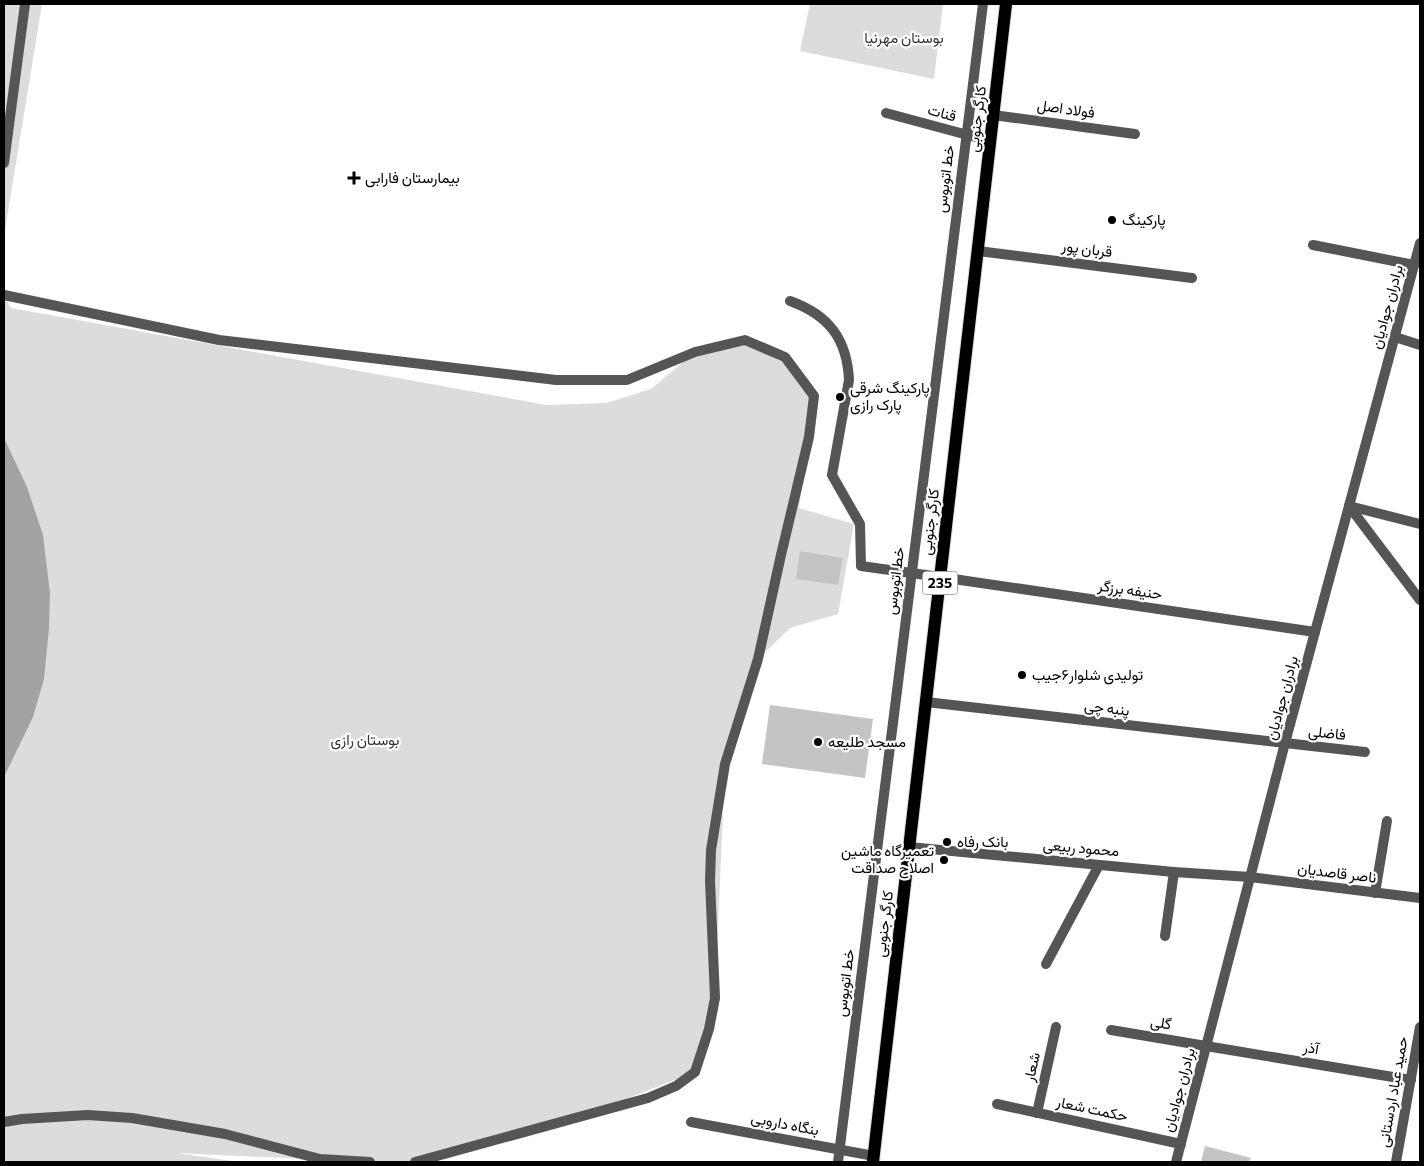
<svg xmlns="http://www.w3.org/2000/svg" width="1424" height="1166" viewBox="0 0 1424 1166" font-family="Commissioner,Vazirmatn,sans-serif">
  <rect width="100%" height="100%" fill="#fff"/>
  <!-- green -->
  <g fill="#dcdcdc">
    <path d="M 4,4 L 42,4 L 4,236 Z"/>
    <path d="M 810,4 L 943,4 L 934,79 L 800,51 Z"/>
    <path d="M 4,295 L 11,308 L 547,405 L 606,403 L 651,389 L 695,352 L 745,340 L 785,357 L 814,396 L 799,508 L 854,524 L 838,614 L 790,628 L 758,659 L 725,764 L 715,998 L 695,1072 L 572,1120 L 415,1162 L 370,1162 L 176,1153 L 239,1162 L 4,1162 Z"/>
  </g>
  <!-- water -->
  <path fill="#a3a3a3" d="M 4,438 L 27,487 L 43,535 L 50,593 L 49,629 L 44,679 L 33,717 L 4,777 Z"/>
  <!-- building -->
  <g fill="#c4c4c4">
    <path d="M 800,551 L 843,558 L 838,585 L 796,579 Z"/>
    <path d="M 770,705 L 873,719 L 865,778 L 762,764 Z"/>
    <path d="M 1205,1146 L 1251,1158 L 1249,1162 L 1201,1162 Z"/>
  </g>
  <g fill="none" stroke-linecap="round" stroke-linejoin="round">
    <defs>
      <path id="primary" d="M 873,1162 L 1006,4"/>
    </defs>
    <!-- primary casing -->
    <use href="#primary" stroke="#dbdbdb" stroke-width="14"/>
    <!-- service -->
    <g stroke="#555" stroke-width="10">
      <path d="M 993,115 L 1135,134"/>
      <path d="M 4,163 L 25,4"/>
      <path d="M 1313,245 L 1414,265"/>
      <path d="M 978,251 L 1192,278"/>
      <path d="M 4,295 L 219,340 L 556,380 L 627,380 L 695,352 L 745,340 L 785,357 L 814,396 L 809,437 L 781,555 L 758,659 L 725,764 L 711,850 L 710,881 L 715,998 L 709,1029 L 695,1072 L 676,1086 L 648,1098 L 415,1162"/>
      <path d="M 790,301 C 829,315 847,339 849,380 L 832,475 L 860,524 L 861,566 L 940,577"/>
      <path d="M 1285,743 L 1365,752"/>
      <path d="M 1375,893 L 1387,821"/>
      <path d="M 1165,936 L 1174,872"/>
      <path d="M 1046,964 L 1099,865"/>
      <path d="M 1111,1030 L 1206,1046"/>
      <path d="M 997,1104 L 1181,1144"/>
      <path d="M 1037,1113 L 1056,1027"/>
      <path d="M 4,1122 L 22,1119 L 88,1115 L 132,1118 L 225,1134 L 320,1159 L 370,1162"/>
      <path d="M 838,1162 L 983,4"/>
    </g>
    <!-- minor -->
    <g stroke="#555" stroke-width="10">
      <path d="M 886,113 L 990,141"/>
      <path d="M 1395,337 L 1420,345"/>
      <path d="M 1349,506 L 1420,600"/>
      <path d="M 1349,506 L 1420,524"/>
      <path d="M 940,577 L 1315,632"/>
      <path d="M 926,702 L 1285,743"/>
      <path d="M 909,847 L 1174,872 L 1250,877 L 1420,898"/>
      <path d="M 1206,1046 L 1411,1080"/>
      <path d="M 691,1122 L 874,1156"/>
      <path d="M 1396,1162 L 1420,1027"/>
    </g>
    <!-- tertiary -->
    <path stroke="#555" stroke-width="10" d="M 1176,1162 L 1285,743 L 1420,243"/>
    <!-- primary -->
    <use href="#primary" stroke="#000" stroke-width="12"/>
  </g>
  <!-- markers -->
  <g fill="#000" stroke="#fff" stroke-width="2">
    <path d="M351.5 170.5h5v5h5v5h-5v5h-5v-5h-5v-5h5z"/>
    <circle cx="1112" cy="220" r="5"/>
    <circle cx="840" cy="397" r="5"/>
    <circle cx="1022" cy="675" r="5"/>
    <circle cx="818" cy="742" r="5"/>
    <circle cx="947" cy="842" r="5"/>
    <circle cx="944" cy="860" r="5"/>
  </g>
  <g text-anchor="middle" stroke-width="4.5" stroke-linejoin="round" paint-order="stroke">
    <!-- shield labels -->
    <rect fill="#fff" stroke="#4c4c4c" stroke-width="1" x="922.5" y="571.5" width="35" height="23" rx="4"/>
    <g font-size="14" font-weight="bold" fill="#000">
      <text x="940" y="588">235</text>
    </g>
    <!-- park labels -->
    <g font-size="15" fill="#333" stroke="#fff">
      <text x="904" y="43">بوستان مهرنیا</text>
      <text x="365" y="745">بوستان رازی</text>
    </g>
    <!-- street labels -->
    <g font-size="15" fill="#000" stroke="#fff">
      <text transform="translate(1066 109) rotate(8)" y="5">فولاد اصل</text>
      <text transform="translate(942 113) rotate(15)" y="5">قنات</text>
      <text transform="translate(977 119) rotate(-83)" y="5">کارگر جنوبی</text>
      <text transform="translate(945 179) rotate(-83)" y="5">خط اتوبوس</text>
      <text transform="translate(1087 249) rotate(7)" y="5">قربان پور</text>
      <text transform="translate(1387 307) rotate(-75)" y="5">برادران جوادیان</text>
      <text transform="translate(930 522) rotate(-83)" y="5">کارگر جنوبی</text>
      <text transform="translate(895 581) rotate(-83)" y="5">خط اتوبوس</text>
      <text transform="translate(1130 590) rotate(8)" y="5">حنیفه برزگر</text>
      <text transform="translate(1282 698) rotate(-75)" y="5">برادران جوادیان</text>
      <text transform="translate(1107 708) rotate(7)" y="5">پنبه چی</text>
      <text transform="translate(1327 733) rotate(6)" y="5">فاضلی</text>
      <text transform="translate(1081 848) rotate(5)" y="5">محمود ربیعی</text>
      <text transform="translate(1337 873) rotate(7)" y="5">ناصر قاصدیان</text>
      <text transform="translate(884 924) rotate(-83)" y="5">کارگر جنوبی</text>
      <text transform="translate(845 983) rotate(-83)" y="5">خط اتوبوس</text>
      <text transform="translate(1161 1023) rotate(9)" y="5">گلی</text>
      <text transform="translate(1311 1048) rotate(9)" y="5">آذر</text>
      <text transform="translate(1032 1067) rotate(-77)" y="5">شعار</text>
      <text transform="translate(1179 1090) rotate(-75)" y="5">برادران جوادیان</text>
      <text transform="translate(1393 1092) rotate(-80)" y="5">حمید عباد اردستانی</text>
      <text transform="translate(1092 1109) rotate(12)" y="5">حکمت شعار</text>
      <text transform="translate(785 1124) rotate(11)" y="5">بنگاه داروبی</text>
    </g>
    <!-- poi labels -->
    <g font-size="15" fill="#000" stroke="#fff" text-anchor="start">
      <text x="365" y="183">بیمارستان فارابی</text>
      <text x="1122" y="225">پارکینگ</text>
      <text x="850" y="393">پارکینگ شرقی<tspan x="850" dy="17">پارک رازی</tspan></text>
      <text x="1032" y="680">تولیدی شلوار۶جیب</text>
      <text x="828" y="747">مسجد طلیعه</text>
      <text x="957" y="847">بانک رفاه</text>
      <text x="934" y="856" text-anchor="end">تعمیرگاه ماشین<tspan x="934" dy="17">اصلاح صداقت</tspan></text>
    </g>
  </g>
  <!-- border -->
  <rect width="1424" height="1166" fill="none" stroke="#000000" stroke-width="10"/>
</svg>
